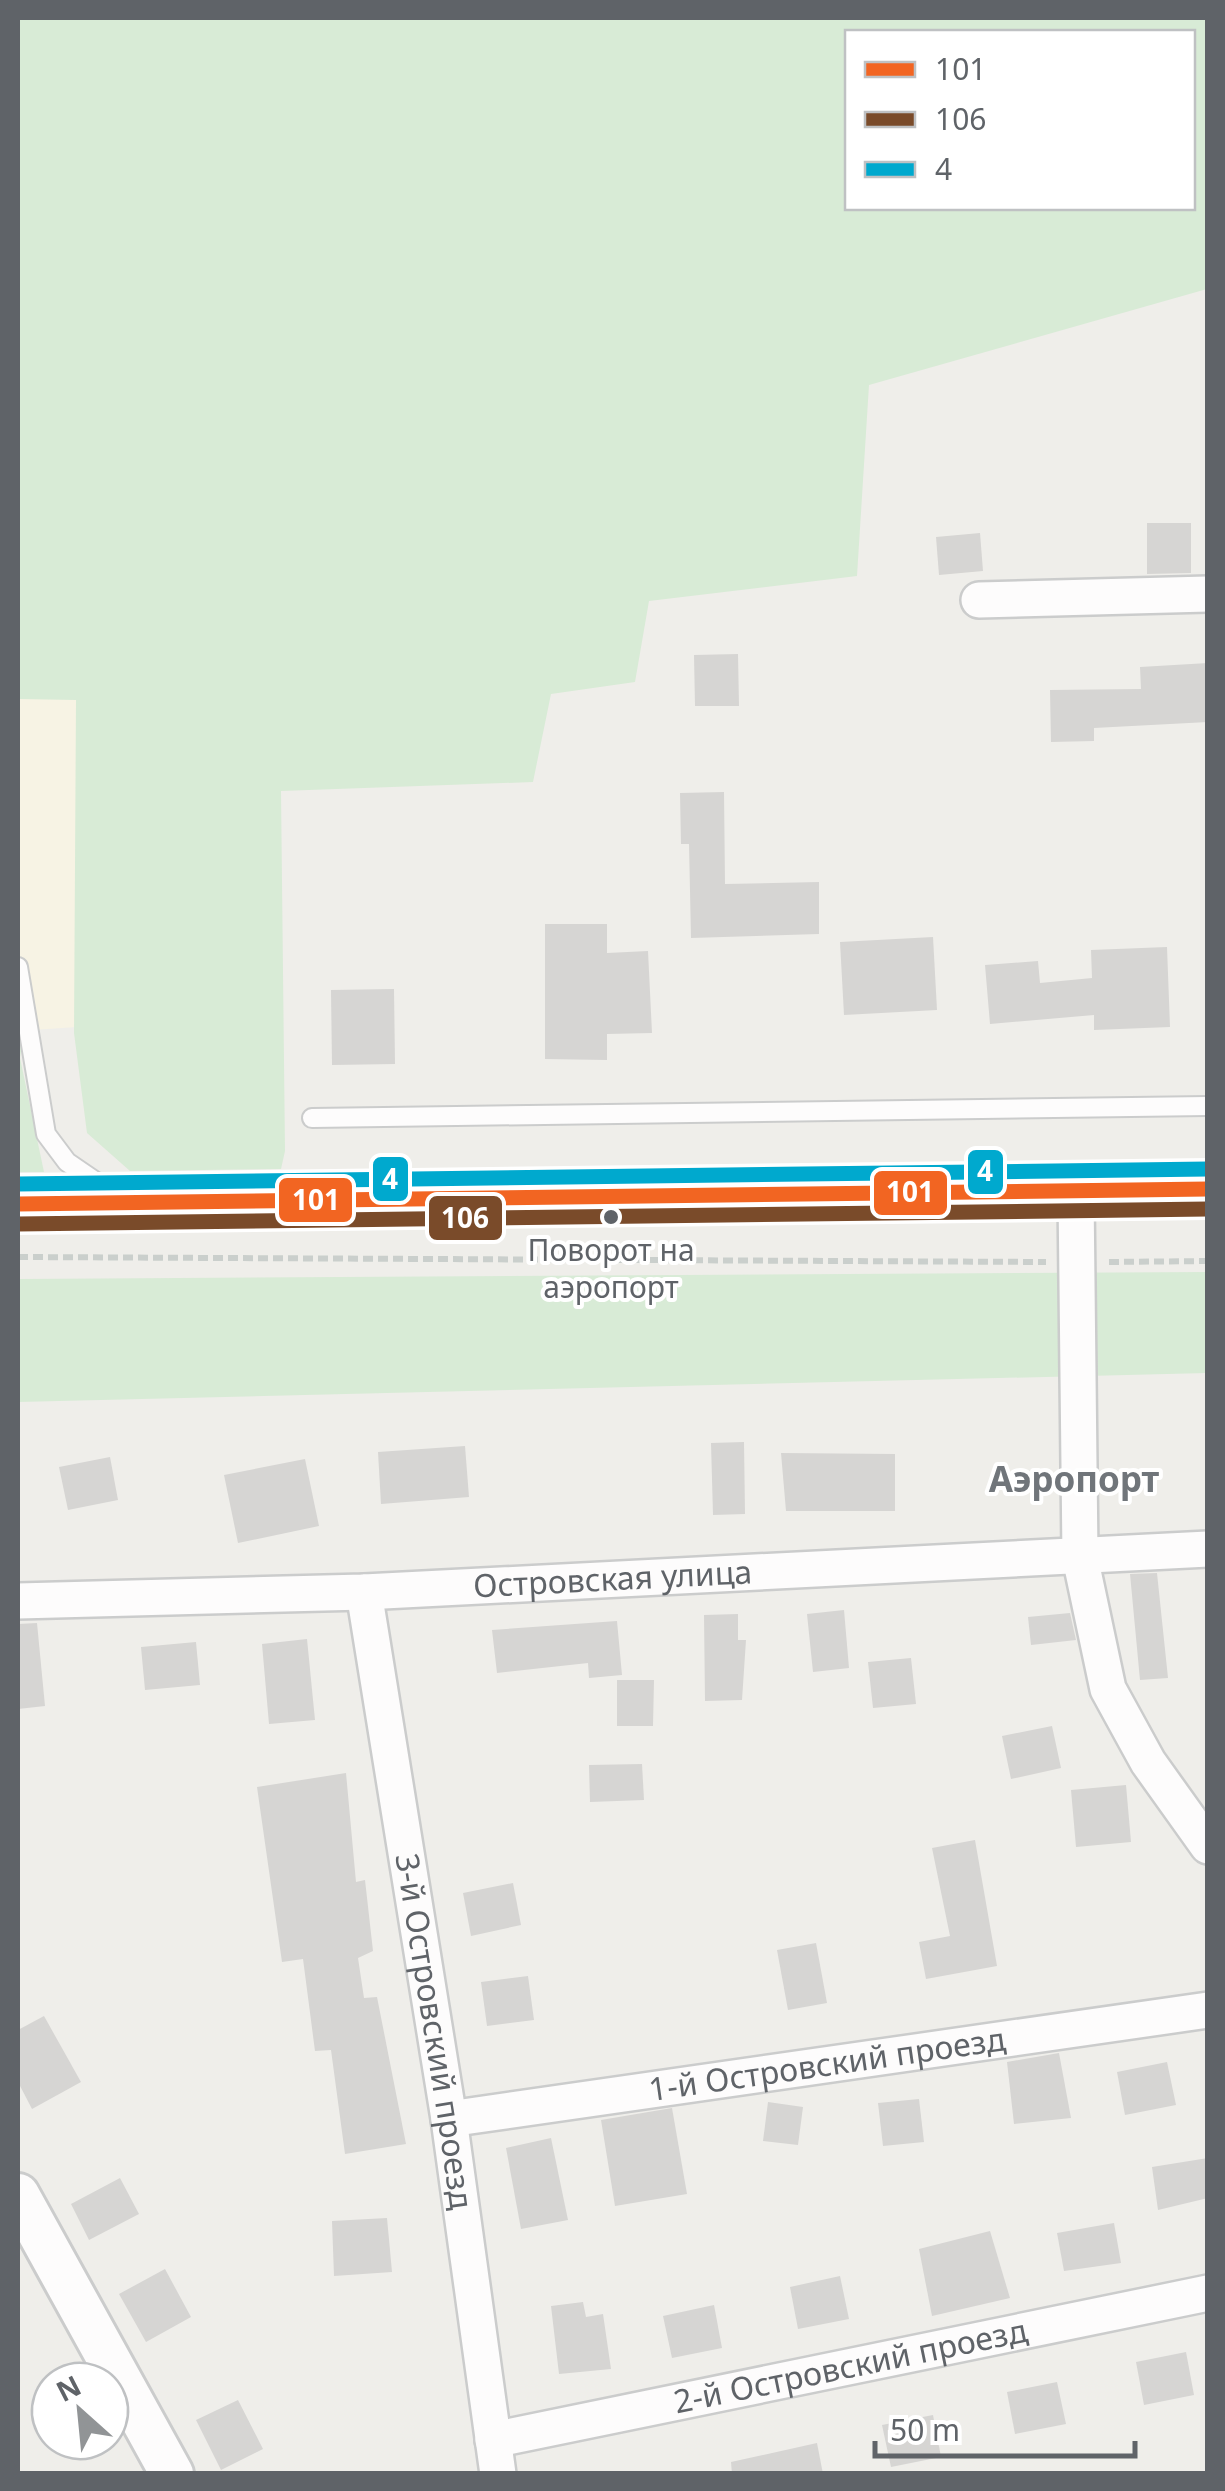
<svg xmlns="http://www.w3.org/2000/svg" width="1225" height="2491" viewBox="0 0 1225 2491" font-family="'Noto Sans',sans-serif">
  <rect width="100%" height="100%" fill="#efeeea"/>
  <!-- commercial -->
  <path fill="#f7f3e4" d="M 18,699 L 76,699 L 77,1027 L 18,1031 Z"/>
  <!-- green -->
  <g fill="#d8ebd6" fill-rule="evenodd">
    <path d="M 18,18 L 1207,18 L 1207,289 L 869,385 L 857,576 L 649,601 L 635,682 L 551,694 L 533,782 L 281,791 L 285,1151 L 281,1169 L 130,1171 L 87,1133 L 74,1033 L 76,700 L 18,699 ZM 848,32 L 1192,32 L 1192,208 L 848,208 Z"/>
    <path d="M 18,1040 L 22,1045 L 20,1058 L 44,1172 L 18,1172 Z"/>
    <path d="M 1207,1272 L 1207,1373 L 18,1402 L 18,1279 Z"/>
  </g>
  <!-- building -->
  <g fill="#d6d5d3">
    <path d="M 1147,523 L 1191,523 L 1191,573 L 1147,574 Z"/>
    <path d="M 980,533 L 983,571 L 939,575 L 936,537 Z"/>
    <path d="M 738,654 L 739,706 L 695,706 L 694,655 Z"/>
    <path d="M 1208,663 L 1208,722 L 1094,728 L 1094,741 L 1051,742 L 1050,690 L 1141,689 L 1140,667 Z"/>
    <path d="M 724,792 L 725,884 L 819,882 L 819,934 L 691,938 L 689,844 L 681,844 L 680,793 Z"/>
    <path d="M 545,924 L 607,924 L 607,953 L 648,951 L 652,1033 L 607,1034 L 607,1060 L 545,1059 Z"/>
    <path d="M 933,937 L 937,1010 L 844,1015 L 840,942 Z"/>
    <path d="M 1167,947 L 1170,1027 L 1094,1030 L 1094,1015 L 990,1024 L 985,965 L 1038,961 L 1040,983 L 1092,978 L 1091,950 Z"/>
    <path d="M 394,989 L 395,1064 L 332,1065 L 331,990 Z"/>
    <path d="M 744,1442 L 745,1514 L 713,1515 L 711,1443 Z"/>
    <path d="M 465,1446 L 469,1497 L 381,1504 L 378,1452 Z"/>
    <path d="M 781,1453 L 895,1454 L 895,1511 L 786,1511 Z"/>
    <path d="M 110,1457 L 118,1500 L 68,1510 L 59,1467 Z"/>
    <path d="M 305,1459 L 319,1526 L 238,1543 L 224,1475 Z"/>
    <path d="M 1157,1573 L 1168,1678 L 1140,1680 L 1130,1574 Z"/>
    <path d="M 844,1610 L 849,1668 L 813,1672 L 807,1614 Z"/>
    <path d="M 1070,1613 L 1076,1640 L 1031,1645 L 1028,1617 Z"/>
    <path d="M 738,1614 L 738,1640 L 746,1640 L 742,1700 L 705,1701 L 704,1615 Z"/>
    <path d="M 617,1621 L 622,1675 L 589,1678 L 588,1663 L 497,1673 L 492,1630 Z"/>
    <path d="M 37,1623 L 45,1706 L 18,1709 L 18,1624 Z"/>
    <path d="M 307,1639 L 315,1720 L 269,1724 L 262,1644 Z"/>
    <path d="M 196,1642 L 200,1685 L 145,1690 L 141,1647 Z"/>
    <path d="M 911,1658 L 916,1704 L 873,1708 L 868,1662 Z"/>
    <path d="M 617,1680 L 654,1680 L 653,1726 L 617,1726 Z"/>
    <path d="M 1052,1726 L 1061,1768 L 1011,1779 L 1002,1736 Z"/>
    <path d="M 642,1764 L 644,1800 L 590,1802 L 589,1765 Z"/>
    <path d="M 346,1773 L 356,1882 L 365,1880 L 373,1951 L 358,1958 L 364,1998 L 377,1997 L 406,2144 L 345,2154 L 331,2050 L 315,2051 L 303,1959 L 282,1962 L 257,1787 Z"/>
    <path d="M 1126,1785 L 1131,1842 L 1076,1847 L 1071,1790 Z"/>
    <path d="M 975,1840 L 997,1966 L 926,1979 L 919,1942 L 950,1936 L 932,1848 Z"/>
    <path d="M 513,1883 L 521,1925 L 471,1936 L 463,1893 Z"/>
    <path d="M 816,1943 L 827,2003 L 788,2010 L 777,1950 Z"/>
    <path d="M 528,1976 L 534,2020 L 487,2026 L 481,1982 Z"/>
    <path d="M 44,2016 L 81,2082 L 32,2109 L 18,2082 L 18,2030 Z"/>
    <path d="M 1059,2053 L 1071,2118 L 1014,2124 L 1007,2062 Z"/>
    <path d="M 1167,2062 L 1176,2105 L 1125,2115 L 1117,2072 Z"/>
    <path d="M 919,2099 L 924,2142 L 883,2146 L 878,2103 Z"/>
    <path d="M 768,2102 L 803,2107 L 798,2145 L 763,2141 Z"/>
    <path d="M 672,2108 L 687,2194 L 615,2206 L 601,2120 Z"/>
    <path d="M 551,2138 L 568,2220 L 521,2229 L 506,2148 Z"/>
    <path d="M 1208,2158 L 1208,2198 L 1158,2210 L 1152,2167 Z"/>
    <path d="M 120,2178 L 139,2214 L 89,2240 L 71,2204 Z"/>
    <path d="M 387,2218 L 392,2272 L 334,2276 L 332,2221 Z"/>
    <path d="M 1114,2223 L 1121,2263 L 1064,2271 L 1057,2233 Z"/>
    <path d="M 990,2231 L 1010,2298 L 932,2316 L 919,2249 Z"/>
    <path d="M 165,2269 L 191,2317 L 146,2342 L 119,2294 Z"/>
    <path d="M 840,2276 L 849,2319 L 798,2329 L 790,2287 Z"/>
    <path d="M 583,2302 L 586,2317 L 603,2314 L 611,2369 L 559,2374 L 551,2306 Z"/>
    <path d="M 714,2305 L 722,2348 L 672,2358 L 663,2316 Z"/>
    <path d="M 1186,2352 L 1194,2395 L 1144,2405 L 1136,2362 Z"/>
    <path d="M 1057,2382 L 1066,2424 L 1015,2434 L 1007,2392 Z"/>
    <path d="M 238,2400 L 263,2449 L 221,2470 L 196,2420 Z"/>
    <path d="M 933,2415 L 941,2457 L 891,2467 L 882,2425 Z"/>
    <path d="M 817,2443 L 823,2474 L 732,2474 L 731,2462 Z"/>
  </g>
  <g fill="none" stroke-linecap="round" stroke-linejoin="round">
    <defs>
      <g id="service">
        <path d="M 18,967 L 46,1134 L 67,1162 L 105,1188"/>
        <path d="M 312,1118 L 1208,1106"/>
      </g>
      <g id="minor">
        <path d="M 979,600 L 1208,594"/>
        <path d="M 1076,1193 L 1080,1557 L 1108,1689 L 1148,1762 L 1208,1846"/>
        <path id="s1" d="M 364,1592 L 449,2119 L 498,2474"/>
        <path id="s2" d="M 18,1601 L 364,1592 L 1208,1549"/>
        <path id="s3" d="M 449,2119 L 1208,2010"/>
        <path id="s4" d="M 493,2440 L 1208,2293"/>
      </g>
      <path id="tertiary" d="M 18,2195 L 172,2474"/>
      <path id="primary" d="M 18,1204 L 1208,1189"/>
    </defs>
    <!-- service casing -->
    <use href="#service" stroke="#cbcccc" stroke-width="22"/>
    <!-- minor casing -->
    <use href="#minor" stroke="#cbcccc" stroke-width="40"/>
    <!-- tertiary casing -->
    <use href="#tertiary" stroke="#cbcccc" stroke-width="48"/>
    <!-- primary casing -->
    <use href="#primary" stroke="#d7ceb8" stroke-width="60"/>
    <!-- path -->
    <g stroke="#cacfcc" stroke-width="6" stroke-dasharray="10 5" stroke-linecap="butt">
      <path d="M 18,1257 L 1046,1262"/>
      <path d="M 1109,1262 L 1208,1261"/>
    </g>
    <!-- service -->
    <use href="#service" stroke="#fdfcfc" stroke-width="18"/>
    <!-- minor -->
    <use href="#minor" stroke="#fdfcfc" stroke-width="35"/>
    <!-- tertiary -->
    <use href="#tertiary" stroke="#fdfcfc" stroke-width="42"/>
    <!-- primary -->
    <use href="#primary" stroke="#f4f2e9" stroke-width="55"/>
    <defs>
      <path id="bus-1" d="M 18,1204 L 1208,1189"/>
      <path id="bus-2" d="M 18,1224 L 1208,1209"/>
      <path id="bus-3" d="M 18,1184 L 1208,1169"/>
    </defs>
    <!-- bus-1 casing -->
    <use href="#bus-1" stroke="#fff" stroke-width="22"/>
    <!-- bus-2 casing -->
    <use href="#bus-2" stroke="#fff" stroke-width="22"/>
    <!-- bus-3 casing -->
    <use href="#bus-3" stroke="#fff" stroke-width="22"/>
    <!-- bus-1 -->
    <use href="#bus-1" stroke="#f26522" stroke-width="15"/>
    <!-- bus-2 -->
    <use href="#bus-2" stroke="#7a4b2a" stroke-width="15"/>
    <!-- bus-3 -->
    <use href="#bus-3" stroke="#00a9ce" stroke-width="15"/>
  </g>
  <!-- markers -->
  <circle fill="#5f6368" stroke="#fff" stroke-width="4" cx="611" cy="1217" r="9"/>
  <g text-anchor="middle" stroke-width="8" stroke-linejoin="round" paint-order="stroke">
    <!-- bus labels -->
    <g font-size="30" fill="#5f6368" stroke="#fff">
      <text x="611" y="1261">Поворот на<tspan x="611" dy="37">аэропорт</tspan></text>
    </g>
    <!-- street labels -->
    <g font-size="32" fill="#5f6368" stroke="#fff">
      <text dy="11" stroke="none"><textPath href="#s2" startOffset="595">Островская улица</textPath></text>
      <text dy="11" stroke="none"><textPath href="#s1" startOffset="445">3-й Островский проезд</textPath></text>
      <text dy="11" stroke="none"><textPath href="#s3" startOffset="382">1-й Островский проезд</textPath></text>
      <text dy="11" stroke="none"><textPath href="#s4" startOffset="365">2-й Островский проезд</textPath></text>
    </g>
    <!-- neighbourhood labels -->
    <g font-size="35" font-weight="bold" fill="#70757a" stroke="#fff">
      <text x="1074" y="1492">Аэропорт</text>
    </g>
  </g>
  <g stroke="#fff" stroke-width="4">
    <rect x="966" y="1148" width="39" height="48" rx="10" fill="#00a9ce"/>
    <rect x="371" y="1155" width="39" height="48" rx="10" fill="#00a9ce"/>
    <rect x="872" y="1169" width="77" height="48" rx="10" fill="#f26522"/>
    <rect x="277" y="1176" width="77" height="48" rx="10" fill="#f26522"/>
    <rect x="427" y="1194" width="77" height="48" rx="10" fill="#7a4b2a"/>
  </g>
  <g font-size="28" text-anchor="middle" font-weight="bold" fill="#fff">
    <text x="985" y="1181">4</text>
    <text x="390" y="1189">4</text>
    <text x="910" y="1202">101</text>
    <text x="316" y="1210">101</text>
    <text x="465" y="1228">106</text>
  </g>
  <!-- border -->
  <rect width="1225" height="2491" fill="none" stroke="#5f6368" stroke-width="40"/>
  <!-- legend -->
  <rect x="845" y="30" width="350" height="180" fill="#ffffff" stroke="#bfc1c3" stroke-width="2.5"/>
  <rect x="865" y="62" width="50" height="15" fill="#f26522" stroke="#bfc1c3" stroke-width="2.5"/>
  <text x="935" y="80" font-size="30" fill="#5f6368">101</text>
  <rect x="865" y="112" width="50" height="15" fill="#7a4b2a" stroke="#bfc1c3" stroke-width="2.5"/>
  <text x="935" y="130" font-size="30" fill="#5f6368">106</text>
  <rect x="865" y="162" width="50" height="15" fill="#00a9ce" stroke="#bfc1c3" stroke-width="2.5"/>
  <text x="935" y="180" font-size="30" fill="#5f6368">4</text>
  <!-- north arrow -->
  <g transform="translate(80 2411) rotate(333)"><circle r="48" fill="#ffffff" stroke="#bfc1c3" stroke-width="2.5"/>
  <path d="M0-8L18 38L0 25L-18 38Z" fill="#919496"/>
  <text y="-15" font-size="28" font-weight="bold" text-anchor="middle" fill="#5f6368">N</text>
  </g>
  <!-- scale -->
  <path d="M875 2441v15h260v-15" fill="none" stroke="#5f6368" stroke-width="5"/>
  <text x="890" y="2441" font-size="30" fill="#5f6368" stroke="#ffffff" stroke-width="8" paint-order="stroke">50 m</text>
</svg>
